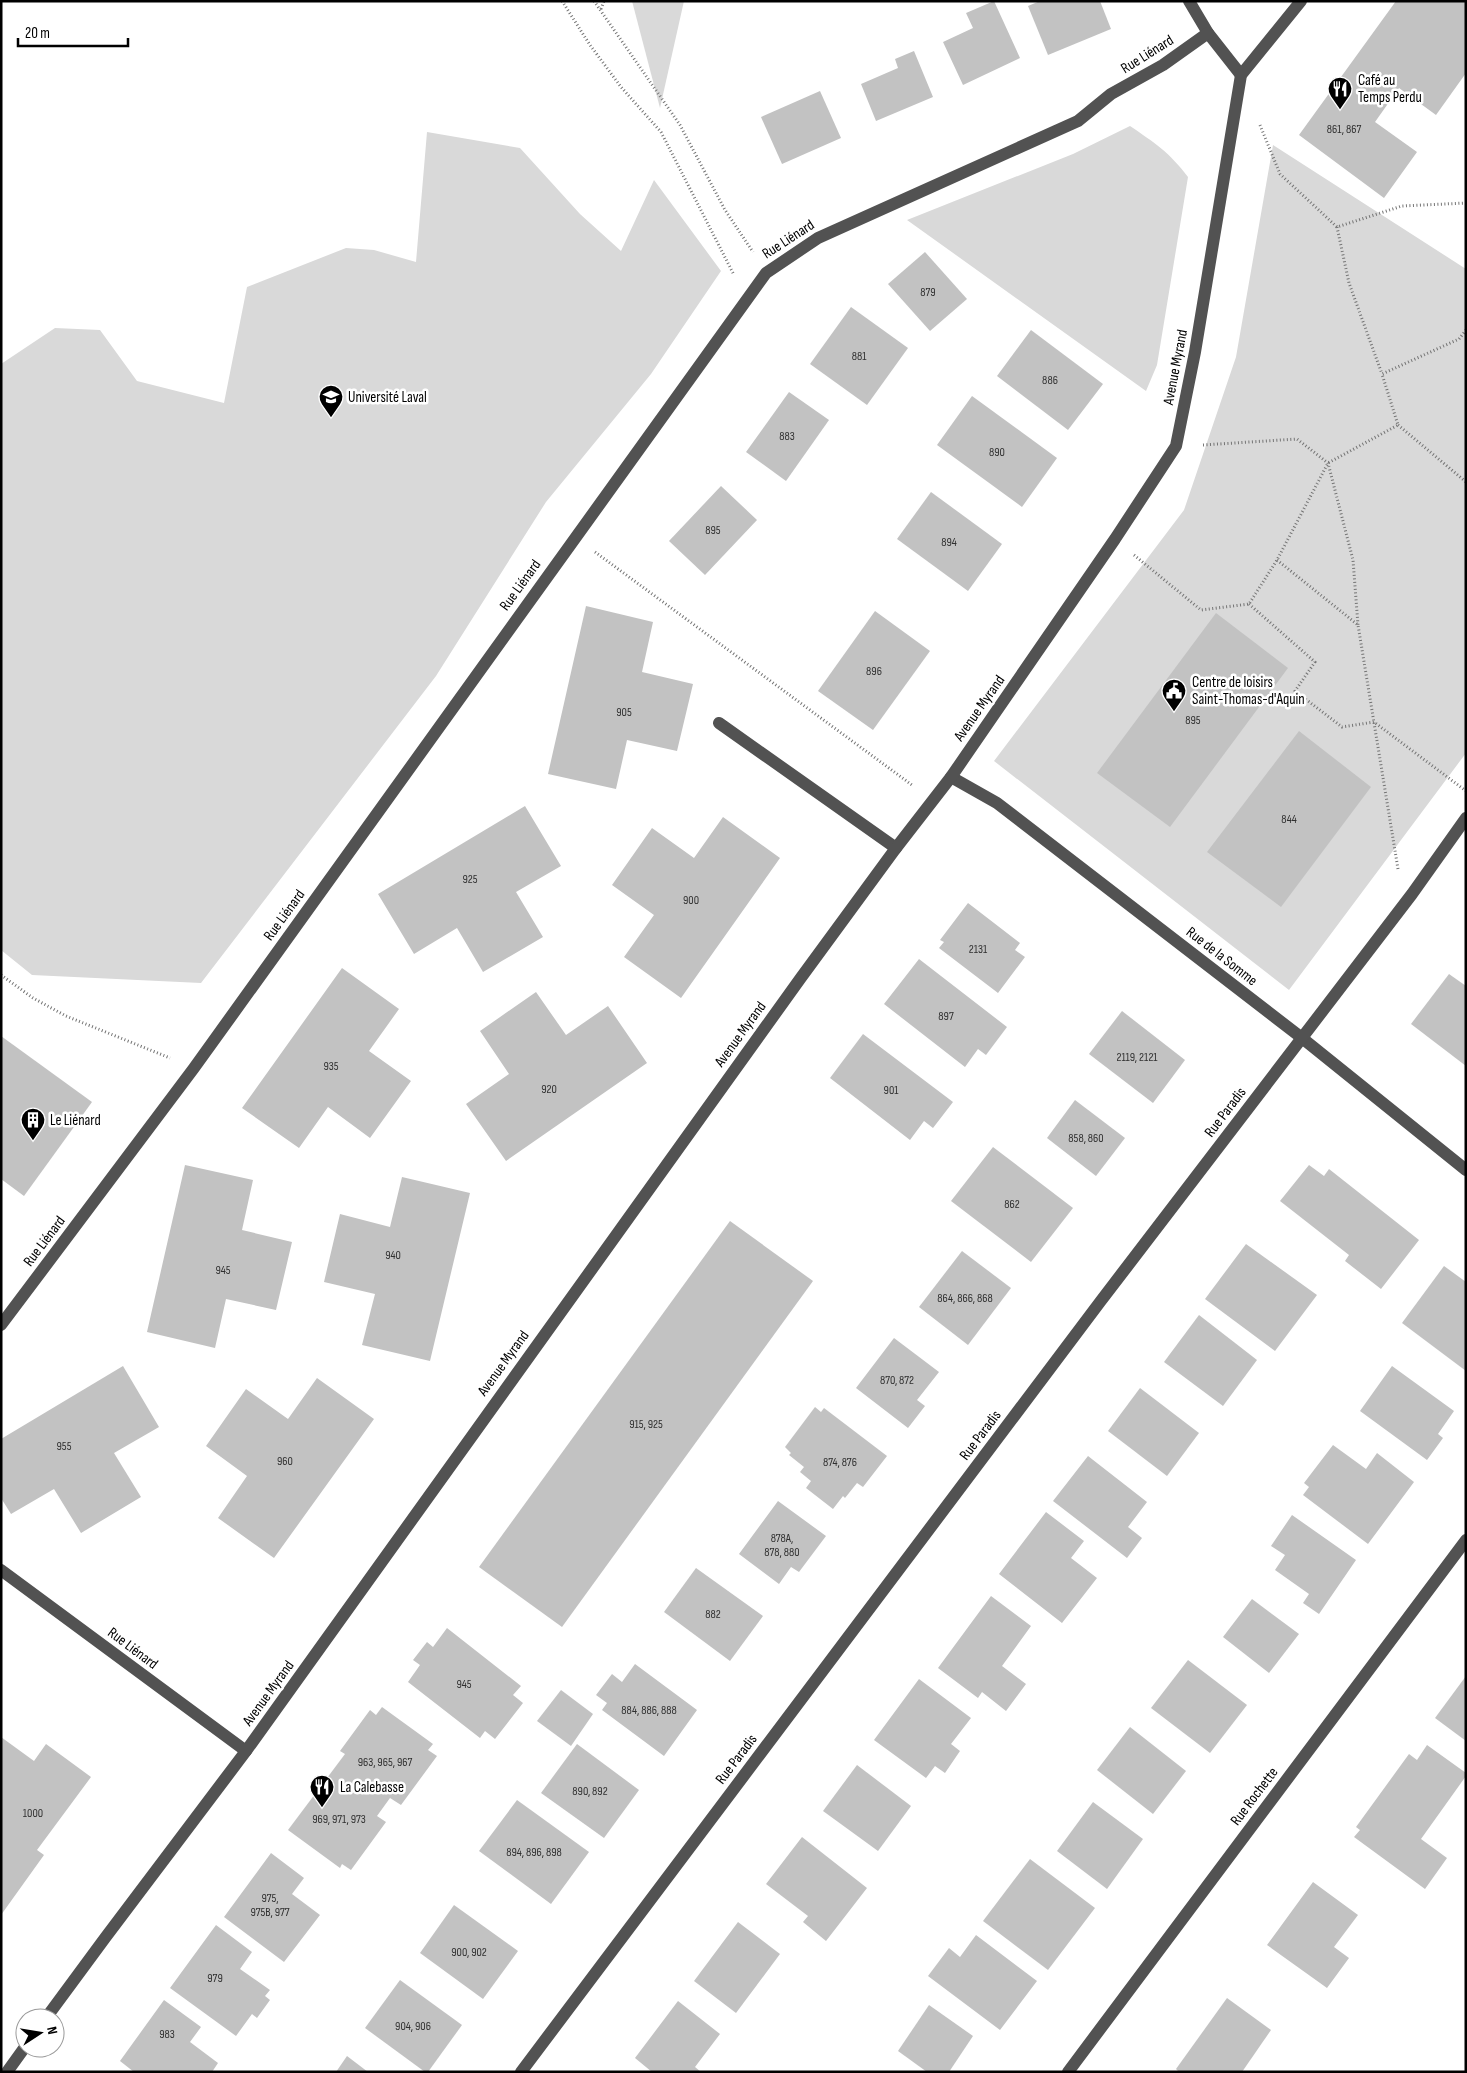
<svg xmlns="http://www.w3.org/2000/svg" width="1467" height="2073" viewBox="0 0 1467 2073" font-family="'Sofia Sans Condensed',sans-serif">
  <rect width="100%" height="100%" fill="#fff"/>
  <!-- green -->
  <g fill="#d9d9d9">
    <path d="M 632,1 L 684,1 L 660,108 Z"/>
    <path d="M 1130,126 C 1155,143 1169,152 1188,177 L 1157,365 L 1146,391 L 907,220 L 1073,154 Z"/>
    <path d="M 427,132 L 520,148 L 580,214 L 621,251 L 654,180 L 721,271 L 651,374 L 546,502 L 436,676 L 201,983 L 32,975 L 1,950 L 1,364 L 55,328 L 100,330 L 137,381 L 224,403 L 247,287 L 346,248 L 374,250 L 416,262 Z"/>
    <path d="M 1273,145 L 1466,269 L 1466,753 L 1289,990 L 994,761 L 1184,510 L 1236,357 Z"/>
  </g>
  <!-- building -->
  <g fill="#c2c2c2">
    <path d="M 994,1 L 1020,58 L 963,85 L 943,42 L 973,28 L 966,13 Z"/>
    <path d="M 1040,1 L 1100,1 L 1111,29 L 1048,55 L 1028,6 Z"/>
    <path d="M 1396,1 L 1466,1 L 1466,73 L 1436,115 L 1399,88 L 1375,122 L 1417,152 L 1384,198 L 1299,135 Z"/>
    <path d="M 914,51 L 933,97 L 876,121 L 861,84 L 898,68 L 895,59 Z"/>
    <path d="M 820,91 L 841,138 L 782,164 L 761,117 Z"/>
    <path d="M 925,252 L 967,299 L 930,331 L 888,284 Z"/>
    <path d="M 851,307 L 908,348 L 867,405 L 810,364 Z"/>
    <path d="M 1031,330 L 1103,384 L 1068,430 L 997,376 Z"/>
    <path d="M 789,392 L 829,420 L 786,481 L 746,452 Z"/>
    <path d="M 972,396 L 1057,458 L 1022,507 L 937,445 Z"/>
    <path d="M 721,486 L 757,520 L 705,575 L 669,541 Z"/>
    <path d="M 931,492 L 1002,544 L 968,591 L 897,539 Z"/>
    <path d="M 586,606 L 653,622 L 642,672 L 693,684 L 677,751 L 627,740 L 616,789 L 548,774 Z"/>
    <path d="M 875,611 L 930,651 L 873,730 L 818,691 Z"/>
    <path d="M 1216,613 L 1288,668 L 1170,827 L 1097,773 Z"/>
    <path d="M 1299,731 L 1371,787 L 1281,907 L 1207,852 Z"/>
    <path d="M 525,806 L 561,866 L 516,892 L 543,937 L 483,972 L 457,928 L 414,954 L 378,894 Z"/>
    <path d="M 723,817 L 780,858 L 681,998 L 624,957 L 654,915 L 612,885 L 652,828 L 694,858 Z"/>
    <path d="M 968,903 L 1020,943 L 1015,950 L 1025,957 L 998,993 L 939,948 L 944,942 L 940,940 Z"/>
    <path d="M 919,959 L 1007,1027 L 986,1055 L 978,1049 L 965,1067 L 884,1004 Z"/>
    <path d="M 342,968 L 399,1009 L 369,1051 L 411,1081 L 370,1138 L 328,1107 L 299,1148 L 242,1108 Z"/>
    <path d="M 1449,974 L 1466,986 L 1466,1066 L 1411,1024 Z"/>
    <path d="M 536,992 L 566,1035 L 608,1006 L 647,1063 L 506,1161 L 466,1104 L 509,1074 L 480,1031 Z"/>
    <path d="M 1122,1011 L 1185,1060 L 1153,1103 L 1089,1054 Z"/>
    <path d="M 863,1034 L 953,1102 L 933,1128 L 924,1121 L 910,1140 L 830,1078 Z"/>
    <path d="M 1,1036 L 92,1102 L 24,1196 L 1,1179 Z"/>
    <path d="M 1075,1100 L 1125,1138 L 1096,1176 L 1047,1138 Z"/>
    <path d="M 993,1147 L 1073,1208 L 1031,1262 L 951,1201 Z"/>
    <path d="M 185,1165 L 253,1180 L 242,1230 L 292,1242 L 276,1310 L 226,1299 L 215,1348 L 147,1332 Z"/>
    <path d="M 1309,1165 L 1324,1176 L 1329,1169 L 1419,1240 L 1381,1289 L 1345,1261 L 1349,1255 L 1280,1201 Z"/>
    <path d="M 402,1177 L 470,1193 L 430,1361 L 362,1345 L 375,1294 L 324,1282 L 340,1214 L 390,1227 Z"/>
    <path d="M 730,1221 L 813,1281 L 562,1627 L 479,1567 Z"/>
    <path d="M 1246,1244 L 1317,1295 L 1275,1351 L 1205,1299 Z"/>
    <path d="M 962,1251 L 1011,1288 L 968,1345 L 919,1307 Z"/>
    <path d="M 1444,1266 L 1466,1282 L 1466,1371 L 1402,1323 Z"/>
    <path d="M 1199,1315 L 1257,1360 L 1223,1406 L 1164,1362 Z"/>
    <path d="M 894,1338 L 939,1372 L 917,1400 L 925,1406 L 908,1428 L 856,1388 Z"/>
    <path d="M 123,1366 L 159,1427 L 114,1453 L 141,1497 L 81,1533 L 54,1489 L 11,1514 L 1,1498 L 1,1439 Z"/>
    <path d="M 1392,1366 L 1454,1411 L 1438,1434 L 1443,1438 L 1427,1460 L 1360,1411 Z"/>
    <path d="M 317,1378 L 374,1419 L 274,1558 L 218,1518 L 247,1476 L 206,1446 L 246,1389 L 288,1419 Z"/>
    <path d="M 1140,1388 L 1199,1433 L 1167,1476 L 1108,1431 Z"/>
    <path d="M 815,1407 L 821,1412 L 824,1408 L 887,1456 L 863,1487 L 857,1483 L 845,1498 L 843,1496 L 833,1509 L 806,1488 L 811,1481 L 800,1472 L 804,1467 L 789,1455 L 791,1453 L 785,1447 Z"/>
    <path d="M 1333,1445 L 1366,1469 L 1377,1453 L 1414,1482 L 1368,1544 L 1303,1495 L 1309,1487 L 1304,1483 Z"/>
    <path d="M 1088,1456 L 1147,1502 L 1128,1527 L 1142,1538 L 1127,1558 L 1053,1501 Z"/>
    <path d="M 778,1501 L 826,1536 L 799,1572 L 791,1567 L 779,1584 L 739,1554 Z"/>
    <path d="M 1046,1512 L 1084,1541 L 1071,1558 L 1097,1578 L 1062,1623 L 999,1574 Z"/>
    <path d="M 1292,1515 L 1356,1560 L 1319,1614 L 1303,1603 L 1309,1594 L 1275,1570 L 1285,1555 L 1271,1546 Z"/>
    <path d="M 696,1568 L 763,1616 L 730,1661 L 664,1612 Z"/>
    <path d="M 991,1596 L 1031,1626 L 1002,1666 L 1026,1684 L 1006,1711 L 982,1692 L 978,1698 L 938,1668 Z"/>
    <path d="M 1252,1599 L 1299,1634 L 1269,1673 L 1223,1637 Z"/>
    <path d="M 447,1628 L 521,1686 L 513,1695 L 523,1703 L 495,1739 L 485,1731 L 480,1738 L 408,1682 L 420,1665 L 413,1660 L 427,1642 L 433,1647 Z"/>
    <path d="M 1188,1660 L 1247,1705 L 1210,1753 L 1151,1708 Z"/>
    <path d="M 635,1664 L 697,1710 L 664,1756 L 602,1710 L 607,1703 L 596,1695 L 612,1674 L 622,1682 Z"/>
    <path d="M 1466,1676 L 1466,1741 L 1435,1718 Z"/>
    <path d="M 919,1679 L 971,1718 L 951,1744 L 960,1751 L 945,1773 L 935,1766 L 926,1778 L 874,1740 Z"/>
    <path d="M 561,1690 L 593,1714 L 571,1746 L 537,1721 Z"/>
    <path d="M 382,1707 L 433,1744 L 428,1750 L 437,1756 L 401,1805 L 390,1798 L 377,1816 L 386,1822 L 351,1870 L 342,1864 L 340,1868 L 288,1830 L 345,1754 L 340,1751 L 370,1710 L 376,1715 Z"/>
    <path d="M 1130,1727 L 1186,1771 L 1153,1814 L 1097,1770 Z"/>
    <path d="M 1,1737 L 34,1761 L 46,1744 L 91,1777 L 37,1850 L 44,1855 L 1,1915 Z"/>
    <path d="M 577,1744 L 639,1790 L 604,1838 L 541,1793 Z"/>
    <path d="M 1427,1745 L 1466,1773 L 1466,1776 L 1421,1839 L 1447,1858 L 1425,1889 L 1354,1837 L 1360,1830 L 1356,1827 L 1409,1754 L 1417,1760 Z"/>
    <path d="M 857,1765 L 911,1806 L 878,1851 L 823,1811 Z"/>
    <path d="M 517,1800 L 589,1852 L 551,1904 L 479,1851 Z"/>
    <path d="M 1093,1802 L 1143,1839 L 1107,1889 L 1057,1851 Z"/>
    <path d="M 802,1837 L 867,1888 L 826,1941 L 803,1922 L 808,1916 L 766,1884 Z"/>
    <path d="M 271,1853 L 304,1878 L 292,1894 L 320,1915 L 284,1962 L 224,1917 Z"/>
    <path d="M 1030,1859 L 1095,1908 L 1048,1970 L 983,1921 Z"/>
    <path d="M 1313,1882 L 1358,1915 L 1334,1947 L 1349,1958 L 1327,1988 L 1267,1945 Z"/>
    <path d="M 454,1905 L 518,1951 L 483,1999 L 420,1953 Z"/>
    <path d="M 738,1922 L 780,1954 L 736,2013 L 694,1981 Z"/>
    <path d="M 216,1925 L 252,1952 L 240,1969 L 270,1990 L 265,1996 L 270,2000 L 257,2018 L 252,2014 L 236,2036 L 170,1988 Z"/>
    <path d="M 976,1935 L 1037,1981 L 1000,2030 L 928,1976 L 949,1948 L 960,1957 Z"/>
    <path d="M 400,1980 L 462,2025 L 428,2072 L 425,2072 L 365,2028 Z"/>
    <path d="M 1227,1998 L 1271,2030 L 1242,2072 L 1179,2072 L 1176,2069 Z"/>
    <path d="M 164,2000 L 201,2027 L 190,2042 L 218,2063 L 212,2072 L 134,2072 L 120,2061 Z"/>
    <path d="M 678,2001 L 720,2034 L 695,2067 L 701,2072 L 652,2072 L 635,2058 Z"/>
    <path d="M 929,2005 L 973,2036 L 949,2072 L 927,2072 L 898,2051 Z"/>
    <path d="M 347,2056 L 368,2072 L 336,2072 Z"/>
  </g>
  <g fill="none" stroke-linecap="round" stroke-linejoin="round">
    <!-- path -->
    <g stroke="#747474" stroke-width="3" stroke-dasharray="1 2.5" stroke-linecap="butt">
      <path d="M 562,1 L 590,45 L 621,87 L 661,132 L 734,275"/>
      <path d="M 594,1 L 680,125 L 725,210 L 753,252"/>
      <path d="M 601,9 L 604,1"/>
      <path d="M 1260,125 L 1280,174 L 1337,227 L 1402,206 L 1466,203"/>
      <path d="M 1337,227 L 1349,283 L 1382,374"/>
      <path d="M 1398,425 L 1466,482"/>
      <path d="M 1203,445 L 1297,439 L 1328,463 L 1353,560 L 1358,625"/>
      <path d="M 595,552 L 912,785"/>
      <path d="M 1134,555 L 1201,610 L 1249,604 L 1277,560 L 1328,463 L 1398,425 L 1382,374 L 1459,339 L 1466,330"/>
      <path d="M 1277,560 L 1358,625 L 1398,869"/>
      <path d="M 1249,604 L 1315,662 L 1295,691 L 1342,727 L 1374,722 L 1466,791"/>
      <path d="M 1,975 L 33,998 L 66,1016 L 170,1058"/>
    </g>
    <!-- minor -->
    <g stroke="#525252" stroke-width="12">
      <path d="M 1189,1 L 1208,33 L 1241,75"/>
      <path d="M 719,723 L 896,848"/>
      <path d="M 951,777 L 997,803 L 1302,1038 L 1466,1170"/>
      <path d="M 1,1325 L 194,1068 L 766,273 L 818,238 L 1078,121 L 1111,94 L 1163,65 L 1208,33"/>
      <path d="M 1,1570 L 246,1751"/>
      <path d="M 46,2018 L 105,1938 L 246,1751 L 800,979 L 896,848 L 951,777 L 1115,539 L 1176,446 L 1195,352 L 1241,75 L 1301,1"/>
      <path d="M 7,2072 L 25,2047"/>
      <path d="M 521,2072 L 1100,1302 L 1412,894 L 1466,818"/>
      <path d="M 1068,2072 L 1466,1540"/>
    </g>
  </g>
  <!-- icons -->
  <defs>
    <symbol id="restaurant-pin" viewBox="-11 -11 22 30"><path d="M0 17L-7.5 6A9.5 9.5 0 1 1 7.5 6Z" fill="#000" stroke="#fff"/><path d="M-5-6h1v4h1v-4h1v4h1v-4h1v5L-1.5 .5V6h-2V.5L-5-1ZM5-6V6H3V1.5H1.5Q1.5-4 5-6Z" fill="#fff"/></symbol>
    <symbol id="university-pin" viewBox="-11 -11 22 30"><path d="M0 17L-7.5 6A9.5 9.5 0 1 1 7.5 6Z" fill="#000" stroke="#fff"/><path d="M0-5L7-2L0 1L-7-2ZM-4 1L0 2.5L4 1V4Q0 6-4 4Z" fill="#fff"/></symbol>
    <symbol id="civic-pin" viewBox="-11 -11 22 30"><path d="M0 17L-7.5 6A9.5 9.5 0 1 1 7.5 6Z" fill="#000" stroke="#fff"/><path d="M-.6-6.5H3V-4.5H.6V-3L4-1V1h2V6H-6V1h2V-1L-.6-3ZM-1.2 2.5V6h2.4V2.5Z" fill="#fff"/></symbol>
    <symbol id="building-pin" viewBox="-11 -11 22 30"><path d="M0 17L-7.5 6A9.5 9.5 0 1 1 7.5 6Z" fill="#000" stroke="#fff"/><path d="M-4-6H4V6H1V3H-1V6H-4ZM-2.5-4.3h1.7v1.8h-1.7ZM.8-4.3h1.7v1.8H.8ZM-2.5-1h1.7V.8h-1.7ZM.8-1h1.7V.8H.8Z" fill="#fff"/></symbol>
  </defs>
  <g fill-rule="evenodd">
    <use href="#restaurant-pin" x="1326" y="75" width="28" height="38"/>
    <use href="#university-pin" x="317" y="383" width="28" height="38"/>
    <use href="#civic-pin" x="1160" y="677" width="28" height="38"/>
    <use href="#building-pin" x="19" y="1106" width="28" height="38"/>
    <use href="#restaurant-pin" x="308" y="1773" width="28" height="38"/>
  </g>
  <g text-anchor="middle" stroke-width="5" stroke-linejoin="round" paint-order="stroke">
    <!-- number labels -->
    <g font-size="12" fill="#303030">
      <text x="1344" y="133">861, 867</text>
      <text x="928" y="296">879</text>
      <text x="859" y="360">881</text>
      <text x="1050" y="384">886</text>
      <text x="787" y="440">883</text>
      <text x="997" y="456">890</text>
      <text x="713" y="534">895</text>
      <text x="949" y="546">894</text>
      <text x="874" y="675">896</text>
      <text x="624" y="716">905</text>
      <text x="1193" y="724">895</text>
      <text x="1289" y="823">844</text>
      <text x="470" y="883">925</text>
      <text x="691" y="904">900</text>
      <text x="978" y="953">2131</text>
      <text x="946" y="1020">897</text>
      <text x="1137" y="1061">2119, 2121</text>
      <text x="331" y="1070">935</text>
      <text x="549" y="1093">920</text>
      <text x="891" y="1094">901</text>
      <text x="1086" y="1142">858, 860</text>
      <text x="1012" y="1208">862</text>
      <text x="393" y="1259">940</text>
      <text x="223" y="1274">945</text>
      <text x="965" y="1302">864, 866, 868</text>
      <text x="897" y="1384">870, 872</text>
      <text x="646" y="1428">915, 925</text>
      <text x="64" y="1450">955</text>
      <text x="285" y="1465">960</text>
      <text x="840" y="1466">874, 876</text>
      <text x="782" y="1542">878A,<tspan x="782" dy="14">878, 880</tspan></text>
      <text x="713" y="1618">882</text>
      <text x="464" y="1688">945</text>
      <text x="649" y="1714">884, 886, 888</text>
      <text x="385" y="1766">963, 965, 967</text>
      <text x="590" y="1795">890, 892</text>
      <text x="33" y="1817">1000</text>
      <text x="339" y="1823">969, 971, 973</text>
      <text x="534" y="1856">894, 896, 898</text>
      <text x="270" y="1902">975,<tspan x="270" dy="14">975B, 977</tspan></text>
      <text x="469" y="1956">900, 902</text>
      <text x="215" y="1982">979</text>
      <text x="413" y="2030">904, 906</text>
      <text x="167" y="2038">983</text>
    </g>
    <!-- street labels -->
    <g font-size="15" fill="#000" stroke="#fff">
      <text transform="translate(1147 54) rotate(-32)" y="5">Rue Liénard</text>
      <text transform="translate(788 239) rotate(-33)" y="5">Rue Liénard</text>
      <text transform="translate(1175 367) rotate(-79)" y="5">Avenue Myrand</text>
      <text transform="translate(520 585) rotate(-54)" y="5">Rue Liénard</text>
      <text transform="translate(979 708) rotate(-55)" y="5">Avenue Myrand</text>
      <text transform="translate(284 915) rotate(-54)" y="5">Rue Liénard</text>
      <text transform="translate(1222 956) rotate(38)" y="5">Rue de la Somme</text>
      <text transform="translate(740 1034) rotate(-54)" y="5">Avenue Myrand</text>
      <text transform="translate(1225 1112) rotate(-53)" y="5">Rue Paradis</text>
      <text transform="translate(44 1241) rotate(-53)" y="5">Rue Liénard</text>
      <text transform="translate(503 1363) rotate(-54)" y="5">Avenue Myrand</text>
      <text transform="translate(980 1435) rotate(-53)" y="5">Rue Paradis</text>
      <text transform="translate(133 1648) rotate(37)" y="5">Rue Liénard</text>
      <text transform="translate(268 1693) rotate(-54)" y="5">Avenue Myrand</text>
      <text transform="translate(736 1759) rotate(-53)" y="5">Rue Paradis</text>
      <text transform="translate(1254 1796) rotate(-53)" y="5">Rue Rochette</text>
    </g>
    <!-- poi labels -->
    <g font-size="15" fill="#000" stroke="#fff" text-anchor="start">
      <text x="1358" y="85">Café au<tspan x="1358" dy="17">Temps Perdu</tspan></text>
      <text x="348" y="402">Université Laval</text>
      <text x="1192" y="687">Centre de loisirs<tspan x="1192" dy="17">Saint-Thomas-d'Aquin</tspan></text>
      <text x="50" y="1125">Le Liénard</text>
      <text x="340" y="1792">La Calebasse</text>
    </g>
  </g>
  <!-- border -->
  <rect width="1467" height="2073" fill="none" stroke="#000000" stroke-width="5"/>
  <!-- north arrow -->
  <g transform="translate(40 2033) rotate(78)"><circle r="24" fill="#ffffff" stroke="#999999"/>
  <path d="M0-4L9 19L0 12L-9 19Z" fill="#000000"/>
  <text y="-8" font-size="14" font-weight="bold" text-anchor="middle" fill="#000000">N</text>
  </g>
  <!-- scale -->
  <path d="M18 38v8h110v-8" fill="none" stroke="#000000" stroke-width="2.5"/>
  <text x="25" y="38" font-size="15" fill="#000000" stroke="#ffffff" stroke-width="4" paint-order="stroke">20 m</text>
</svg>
